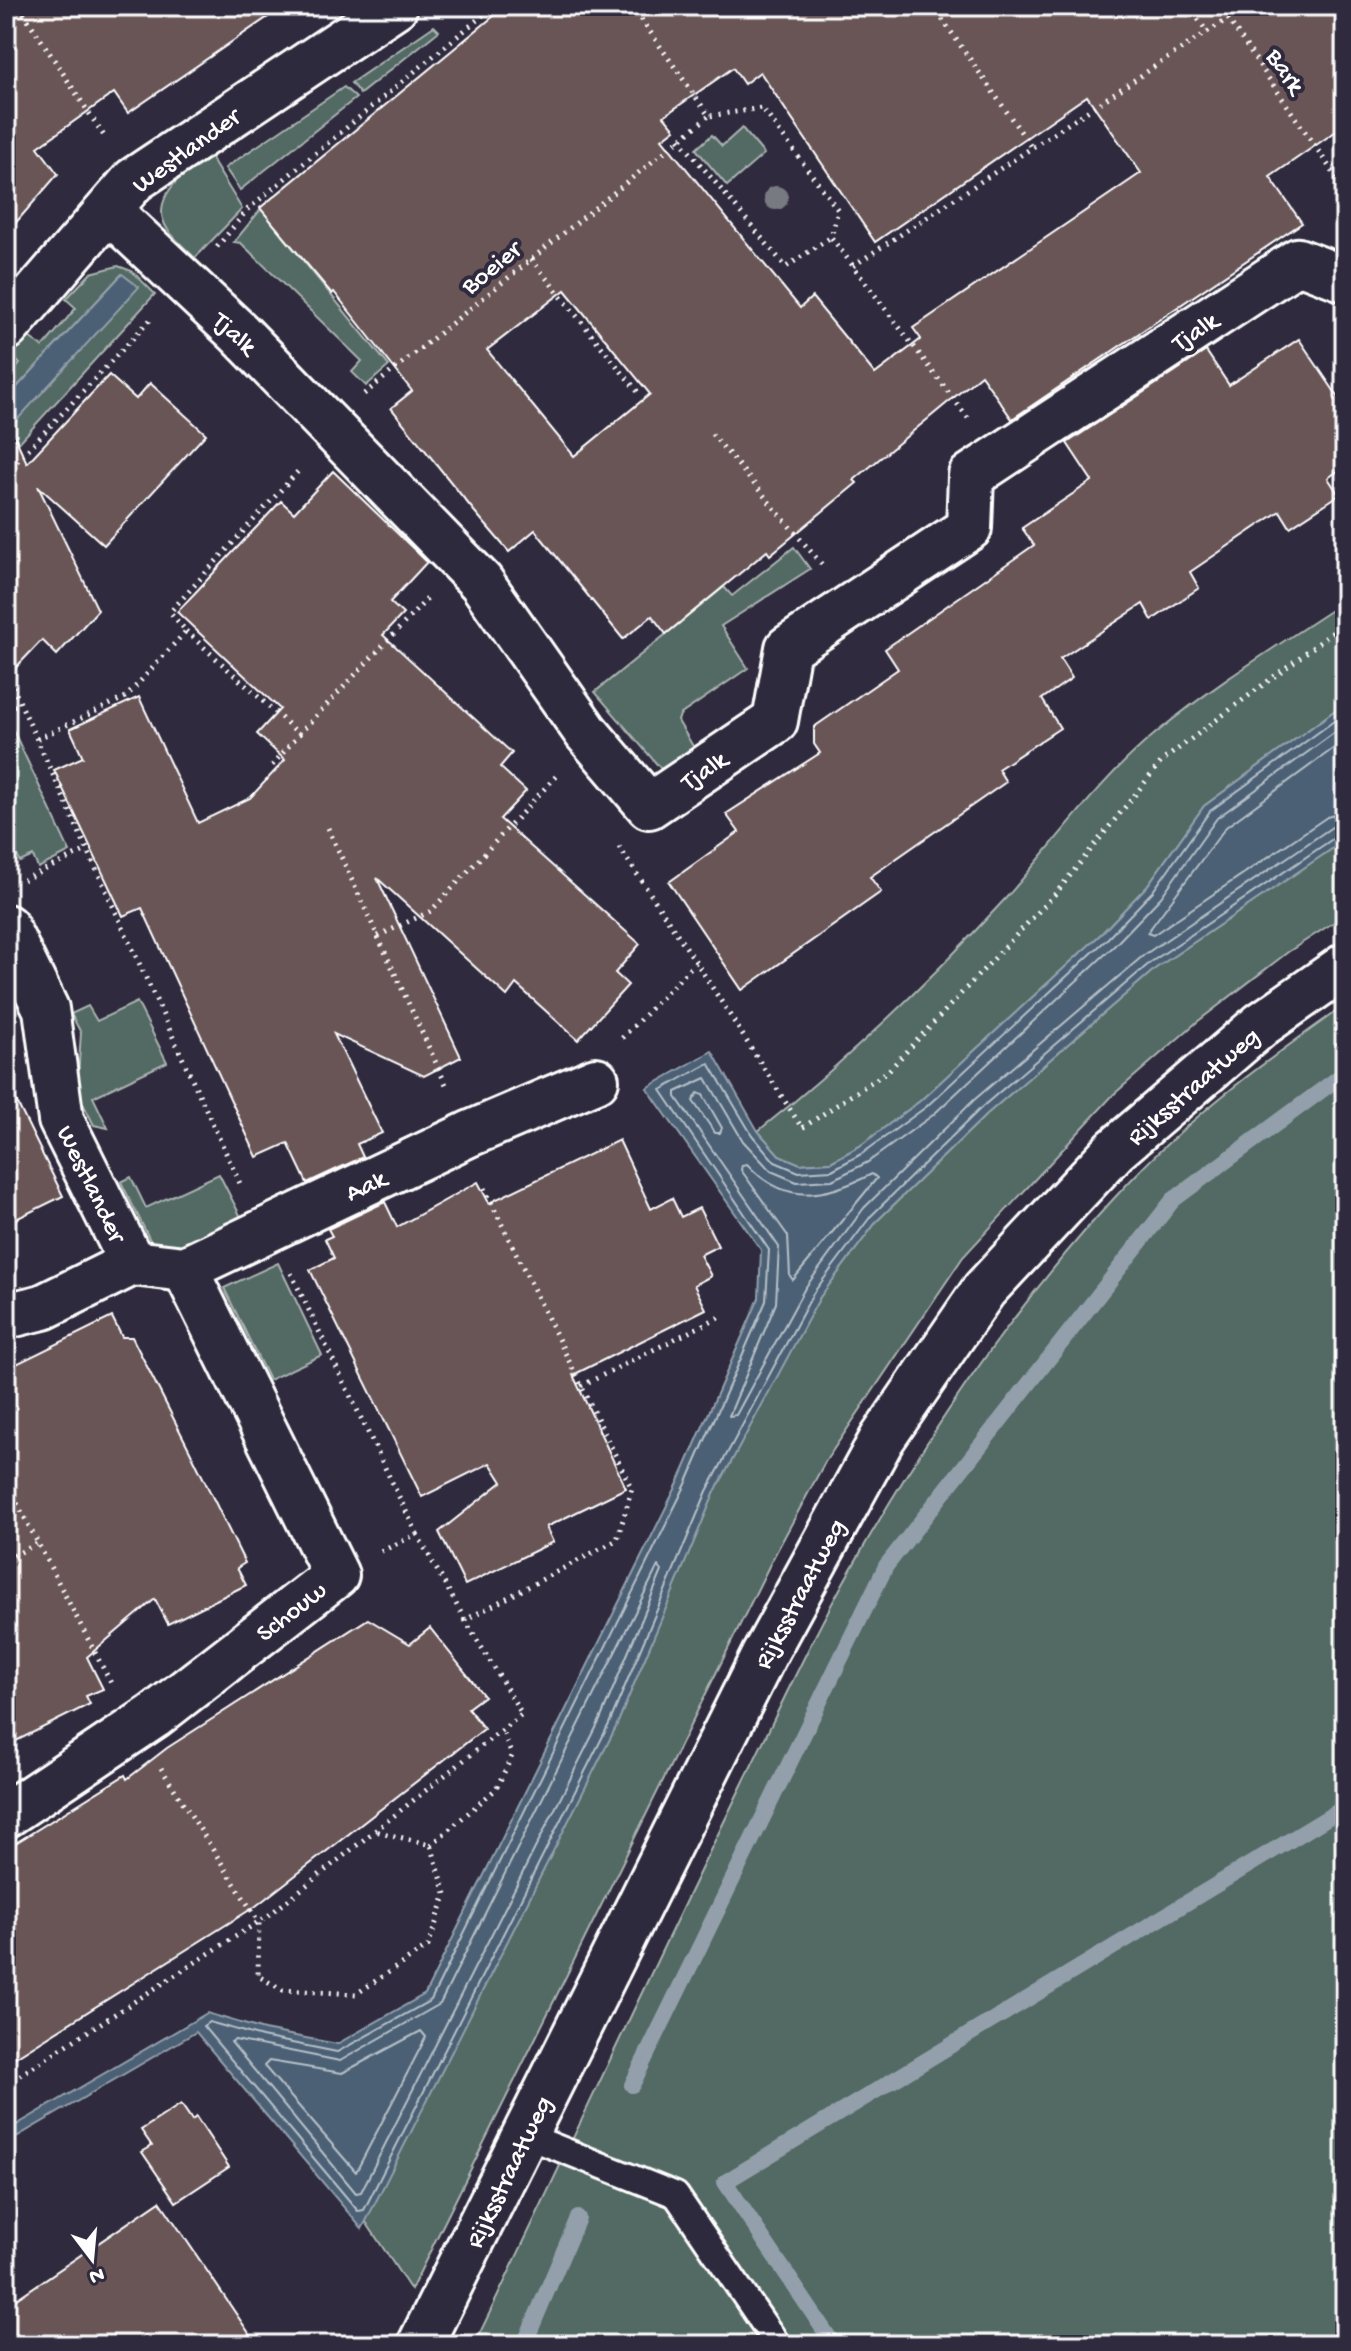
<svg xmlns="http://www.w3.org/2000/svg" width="1351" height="2351" viewBox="0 0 1351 2351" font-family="'Gochi Hand',sans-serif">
  <rect width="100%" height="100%" fill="#2f2a3d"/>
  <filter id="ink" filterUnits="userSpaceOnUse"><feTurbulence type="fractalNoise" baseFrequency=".0125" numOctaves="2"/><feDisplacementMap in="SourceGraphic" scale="16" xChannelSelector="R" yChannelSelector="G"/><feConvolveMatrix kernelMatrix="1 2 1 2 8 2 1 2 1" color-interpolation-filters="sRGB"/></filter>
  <g filter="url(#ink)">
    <!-- green -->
    <g fill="#536963" stroke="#a9b4b1" stroke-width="2">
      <path d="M 434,26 L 439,31 L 360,94 L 351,83 Z"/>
      <path d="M 344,87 L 356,98 L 240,190 L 225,168 Z"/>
      <path d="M 742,128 L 764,154 L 727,186 L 696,149 L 712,135 L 722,146 Z"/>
      <path d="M 209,155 L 242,209 L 195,258 C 186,249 176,240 168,230 C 147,200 186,169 209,155 Z"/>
      <path d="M 261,209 L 389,366 L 366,386 L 352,372 L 362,361 L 241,243 L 234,242 Z"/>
      <path d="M 118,266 L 132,271 L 155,294 L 6,457 L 6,432 L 122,274 L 6,399 L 6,379 L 20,364 L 9,353 L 26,335 L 43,347 L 76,308 L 66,299 L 91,273 Z"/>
      <path d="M 794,547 L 810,569 L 721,626 L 748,668 L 680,715 L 678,721 L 694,748 L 661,769 L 595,692 L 724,587 L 732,596 Z"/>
      <path d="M 1345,601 L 1345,703 L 1204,806 L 1147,886 L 1101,934 L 920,1101 L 860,1146 L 831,1162 L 800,1164 L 779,1155 L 758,1131 C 848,1060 928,983 1005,899 C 1054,844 1099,780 1156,733 C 1215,684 1282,643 1345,601 Z"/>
      <path d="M 7,717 L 70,852 L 38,868 L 33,856 L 20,862 L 6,833 Z"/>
      <path d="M 1345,840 L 1345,915 L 1288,952 L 1197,1022 L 1113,1095 L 963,1257 L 825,1462 L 772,1560 L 411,2290 L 352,2201 L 683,1543 L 820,1297 L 877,1221 L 987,1114 L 1156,968 Z"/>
      <path d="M 137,1002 L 167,1062 L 93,1097 L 108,1128 L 94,1125 L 77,1092 L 81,1033 L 71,1014 L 88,1006 L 97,1021 Z"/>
      <path d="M 1345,1005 L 1345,2345 L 474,2345 C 564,2160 650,1972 741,1787 C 778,1712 813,1635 855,1562 C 932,1426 1023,1294 1131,1180 C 1194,1113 1270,1058 1345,1005 Z"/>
      <path d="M 219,1174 L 246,1227 L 174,1258 L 154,1248 L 121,1182 L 131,1177 L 146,1208 Z"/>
      <path d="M 278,1263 L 322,1355 L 269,1380 L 224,1288 Z"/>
    </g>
    <!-- water -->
    <g fill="#4b6175" stroke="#93a0ac" stroke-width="2">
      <path d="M 122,274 L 139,287 L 6,432 L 6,399 Z"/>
      <path d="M 1345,703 L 1345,840 L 1156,968 L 987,1114 L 877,1221 L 820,1297 L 714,1494 L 616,1727 L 362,2229 L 196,2032 L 6,2143 L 6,2131 L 207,2013 L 264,2030 L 337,2044 L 425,1994 L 679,1481 L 759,1298 L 761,1250 L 647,1088 L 712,1051 L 758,1131 L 779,1155 L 800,1164 L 831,1162 L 860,1146 L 920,1101 L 1101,934 L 1147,886 L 1204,806 Z"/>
    </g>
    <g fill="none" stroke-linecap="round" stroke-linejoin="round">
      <!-- shore -->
      <g stroke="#b7c0c8" stroke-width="2">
        <path d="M 1345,713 L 1210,811 L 1153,891 L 1107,939 L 926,1107 L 863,1153 L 832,1170 L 799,1172 L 775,1162 L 752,1135 L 709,1063 L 661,1090 L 769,1250 L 766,1301 L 686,1484 L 431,2000 L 337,2052 L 262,2037 L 209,2022 L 203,2026 L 358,2211 L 364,2210 L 609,1724 L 707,1491 L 814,1292 L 871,1216 L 982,1107 L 1151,962 L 1337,836 L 1345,834"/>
        <path d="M 1345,725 L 1217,818 L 1161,897 L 1114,946 L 933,1115 L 868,1162 L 832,1180 L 797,1182 L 771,1171 L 743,1141 L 706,1078 L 676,1092 L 676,1097 L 779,1247 L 776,1303 L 729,1416 L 736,1415 L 805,1288 L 864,1208 L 974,1100 L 1144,955 L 1332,827 L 1345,824"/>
        <path d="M 1345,740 L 1226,827 L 1147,933 L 1153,935 L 1327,817 L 1345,812"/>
        <path d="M 698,1093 L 703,1095 L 722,1128 L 720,1133 L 715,1133 L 693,1101 Z"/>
        <path d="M 747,1164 C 786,1207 826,1197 872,1174 L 877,1178 L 793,1280 L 790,1276 L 788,1236 L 741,1170 L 742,1165 Z"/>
        <path d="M 658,1566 L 662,1571 L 600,1720 L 361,2192 L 356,2193 L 231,2042 L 235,2040 L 340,2061 L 440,2004 Z"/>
        <path d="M 421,2031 L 426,2037 L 356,2172 L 264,2066 L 269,2061 L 342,2073 Z"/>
      </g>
      <!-- stream -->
      <g stroke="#93a0ac" stroke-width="16">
        <path d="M 632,2085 L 886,1566 L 1173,1200 L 1345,1073"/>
        <path d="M 524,2345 L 578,2218"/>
        <path d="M 834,2345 L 725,2182 L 1345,1807"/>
      </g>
    </g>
    <!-- building -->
    <g fill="#695557" stroke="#fff" stroke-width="2" fill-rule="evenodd">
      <path d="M 6,6 L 284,6 L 128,113 L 114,93 L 38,147 L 58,174 L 6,234 Z"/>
      <path d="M 506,6 L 1345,6 L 1345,125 L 1270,177 L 1302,223 L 1012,419 L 981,375 L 854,480 L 857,483 L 770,555 L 767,551 L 666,634 L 652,616 L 623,639 L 535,530 L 509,552 L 474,511 L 391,408 L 412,391 L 334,292 L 332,294 L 260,208 ZM 733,68 L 744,84 L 760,72 L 875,242 L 1087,96 L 1141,173 L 913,328 L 921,339 L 875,374 L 812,297 L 800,308 L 662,139 L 675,129 L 664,116 ZM 565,290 L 650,394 L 574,456 L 487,350 Z"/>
      <path d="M 1299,339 L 1345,407 L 1345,466 L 1328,478 L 1339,495 L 1290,527 L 1280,511 L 1190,572 L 1199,588 L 1152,620 L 1143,604 L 1060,659 L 1072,678 L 1042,699 L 1060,728 L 998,769 L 1006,782 L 870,877 L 881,892 L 742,990 L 669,882 L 739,832 L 726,814 L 820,753 L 814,744 L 814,727 L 898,669 L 885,649 L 1034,545 L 1022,528 L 1092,481 L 1067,443 L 1206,351 L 1229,385 Z"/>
      <path d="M 109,375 L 136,399 L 150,383 L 206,434 L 104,545 L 38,486 L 98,610 L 57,655 L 42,640 L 6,678 L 6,418 L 27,463 Z"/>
      <path d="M 333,471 L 427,562 L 390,602 L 403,614 L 383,635 L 512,753 L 500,767 L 526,791 L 500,819 L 640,944 L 615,973 L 628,985 L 578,1040 L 516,984 L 507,996 L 377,878 L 461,1057 L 424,1076 L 334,1034 L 382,1133 L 357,1144 L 363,1157 L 307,1183 L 288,1143 L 257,1157 L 142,908 L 123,916 L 54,770 L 83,757 L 70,729 L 139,697 L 198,823 L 250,798 L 285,760 L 257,734 L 280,709 L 177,612 L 281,501 L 294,513 Z"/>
      <path d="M 6,1080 L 63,1196 L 6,1224 Z"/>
      <path d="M 619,1140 L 651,1209 L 672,1198 L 681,1217 L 699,1208 L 718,1246 L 700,1255 L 711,1276 L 694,1285 L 706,1309 L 573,1375 L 626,1488 L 546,1527 L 553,1542 L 465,1585 L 439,1532 L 502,1482 L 490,1463 L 422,1497 L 310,1270 L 334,1258 L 325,1239 L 332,1236 L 328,1229 L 385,1202 L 397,1227 L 478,1182 L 489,1203 Z"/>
      <path d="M 112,1317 L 122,1337 L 132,1337 L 189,1449 L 245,1563 L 237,1568 L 246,1585 L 168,1624 L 155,1599 L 87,1657 L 103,1689 L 86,1696 L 90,1704 L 6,1746 L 6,1369 Z"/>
      <path d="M 368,1619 L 410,1644 L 430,1628 L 484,1696 L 468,1708 L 484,1729 L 256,1906 L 6,2063 L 6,1849 L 125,1775 L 127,1779 L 167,1748 Z"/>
      <path d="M 181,2104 L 192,2120 L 196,2117 L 229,2167 L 176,2202 L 142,2152 L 152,2146 L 141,2130 Z"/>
      <path d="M 160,2201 L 257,2345 L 6,2345 L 6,2306 Z"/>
    </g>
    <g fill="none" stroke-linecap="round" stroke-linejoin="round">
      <defs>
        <path id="service" d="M 525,2135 L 676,2195 L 778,2345"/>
        <g id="minor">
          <path d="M 109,211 L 239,333 L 481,582 L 586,732 L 649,806 L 775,721 L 788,648 L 969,528 L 971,476 L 1298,261 L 1345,279"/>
          <path d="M 6,328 L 134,180 L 395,6"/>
          <path d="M 6,927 L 46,1009 L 61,1120 L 132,1263"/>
          <path d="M 132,1263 L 185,1269 L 469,1134 L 596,1080"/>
          <path d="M 6,1316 L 43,1307 L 132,1263"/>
          <path d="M 6,1815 L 154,1716 L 336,1575 L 185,1269"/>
        </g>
        <path id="secondary" d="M 420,2345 L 764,1655 L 882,1439 L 984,1290 L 1115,1150 L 1262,1024 L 1345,966"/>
      </defs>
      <!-- service casing -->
      <use href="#service" stroke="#fff" stroke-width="30"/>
      <!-- minor casing -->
      <use href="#minor" stroke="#fff" stroke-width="50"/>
      <!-- secondary casing -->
      <use href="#secondary" stroke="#fff" stroke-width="50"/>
      <!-- path -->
      <g stroke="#fff" stroke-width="5" stroke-dasharray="2 6" stroke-linecap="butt">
        <path d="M 19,6 L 106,139"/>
        <path d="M 632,6 L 709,116 L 762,108 L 838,210 L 831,237 L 968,418"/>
        <path d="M 933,6 L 1032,148"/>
        <path d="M 1189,6 L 1207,32 L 1228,19 L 1345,190"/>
        <path d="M 679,139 L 786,267 L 831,237"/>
        <path d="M 217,247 L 248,209 L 494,6"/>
        <path d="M 531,259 L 638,392"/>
        <path d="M 853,266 L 1207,32"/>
        <path d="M 1337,328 L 1345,341"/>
        <path d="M 364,394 L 709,116"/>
        <path d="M 712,434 L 824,567"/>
        <path d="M 6,473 L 151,319"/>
        <path d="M 186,631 L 299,734 L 270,768"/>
        <path d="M 6,672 L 242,1188"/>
        <path d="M 6,709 L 20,703"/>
        <path d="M 299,734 L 427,599"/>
        <path d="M 37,739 L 126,697 L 186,631 L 170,612 L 301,468"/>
        <path d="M 328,828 L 448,1089"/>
        <path d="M 619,847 L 696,962"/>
        <path d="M 23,880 L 87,850"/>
        <path d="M 378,936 L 431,911 L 559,773"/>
        <path d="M 622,1038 L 696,962 L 802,1128 L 888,1071 L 1056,893 L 1162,761 L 1345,623"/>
        <path d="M 291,1273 L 417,1534 L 380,1552"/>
        <path d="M 581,1386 L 719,1317"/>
        <path d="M 6,1482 L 113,1687"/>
        <path d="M 417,1534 L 465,1620"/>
        <path d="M 6,1559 L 37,1544"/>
        <path d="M 161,1768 L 259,1922 L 258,1976 L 283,1990 L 356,1994 L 428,1946 L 446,1894 L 431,1845 L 375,1831"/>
        <path d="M 431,1845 L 496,1789 L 512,1756 L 502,1729"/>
        <path d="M 6,2084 L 269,1915 L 522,1714 L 465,1620 L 617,1540 L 632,1489 L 482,1184"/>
      </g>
      <!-- service -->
      <use href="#service" stroke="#2f2a3d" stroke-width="24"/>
      <!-- minor -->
      <use href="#minor" stroke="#2f2a3d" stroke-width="44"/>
      <!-- secondary -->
      <use href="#secondary" stroke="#2f2a3d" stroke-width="44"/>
    </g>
    <!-- trees -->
    <circle fill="#777a81" cx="776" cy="198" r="12"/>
  </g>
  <g text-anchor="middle" stroke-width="8" stroke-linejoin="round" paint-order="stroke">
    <!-- street labels -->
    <g font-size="26" fill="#fff" stroke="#2f2a3d">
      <text transform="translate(1287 70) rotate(56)" y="9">Bark</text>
      <text transform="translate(185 149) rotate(-36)" y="9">Westlander</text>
      <text transform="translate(490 266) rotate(-39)" y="9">Boeier</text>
      <text transform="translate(1194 330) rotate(-33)" y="9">Tjalk</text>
      <text transform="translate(236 332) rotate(44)" y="9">Tjalk</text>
      <text transform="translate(703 769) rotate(-34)" y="9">Tjalk</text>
      <text transform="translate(1192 1085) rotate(-41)" y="9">Rijksstraatweg</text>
      <text transform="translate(93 1183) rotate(64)" y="9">Westlander</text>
      <text transform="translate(365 1184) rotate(-25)" y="9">Aak</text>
      <text transform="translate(798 1593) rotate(-62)" y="9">Rijksstraatweg</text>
      <text transform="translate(290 1610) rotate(-38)" y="9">Schouw</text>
      <text transform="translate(507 2171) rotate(-64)" y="9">Rijksstraatweg</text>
    </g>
  </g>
  <!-- margin -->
  <rect width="1351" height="2351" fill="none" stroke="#2f2a3d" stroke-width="32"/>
  <rect x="16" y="16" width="1319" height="2319" fill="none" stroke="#fff" stroke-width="3" filter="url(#ink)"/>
  <!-- north arrow -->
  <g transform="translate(92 2259) rotate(164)" stroke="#2f2a3d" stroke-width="6" paint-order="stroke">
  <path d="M0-6L14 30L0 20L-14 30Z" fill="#ffffff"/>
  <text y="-12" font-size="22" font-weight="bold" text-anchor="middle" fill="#ffffff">N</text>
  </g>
</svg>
